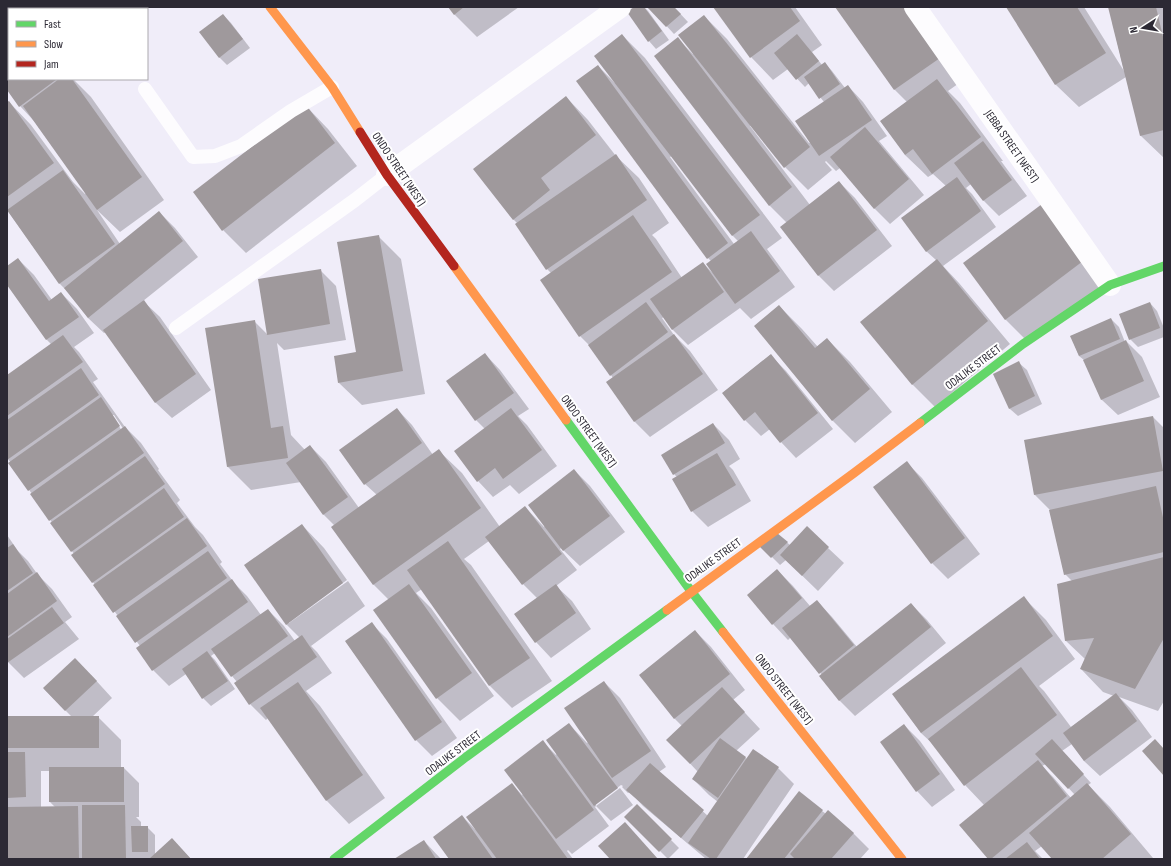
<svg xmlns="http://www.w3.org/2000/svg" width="1171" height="866" viewBox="0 0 1171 866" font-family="'Sofia Sans Condensed',sans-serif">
  <rect width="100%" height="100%" fill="#f0edf9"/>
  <!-- shadow -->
  <g fill="#0003" fill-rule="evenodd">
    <path d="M 7,7 L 114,7 L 111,9 L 18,9 L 17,8 L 16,9 L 9,9 L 9,24 L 7,25 Z"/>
    <path d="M 450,7 L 519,7 L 477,37 L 454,14 Z"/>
    <path d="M 636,7 L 644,7 L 648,11 L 669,40 L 656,49 L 649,41 Z"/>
    <path d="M 649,7 L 674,7 L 688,22 L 674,34 Z"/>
    <path d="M 714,7 L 795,7 L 822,45 L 812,52 L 822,65 L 825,63 L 832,71 L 845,88 L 848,86 L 863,102 L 887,136 L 879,141 L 924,195 L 890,224 L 874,208 L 840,168 L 836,171 L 826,161 L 825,162 L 832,170 L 808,190 L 785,167 L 751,125 L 750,126 L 810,205 L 839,182 L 855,198 L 892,246 L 834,291 L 819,276 L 781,227 L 787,223 L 769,205 L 678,39 L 693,54 L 704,16 L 727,39 L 809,143 L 811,142 L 824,102 L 809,83 L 805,87 L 788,69 L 773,80 L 751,57 Z"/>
    <path d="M 836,7 L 909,7 L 962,81 L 948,91 L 960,103 L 1003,161 L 1001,161 L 1027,196 L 999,216 L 984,201 L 971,184 L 966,188 L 972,194 L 996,227 L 943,266 L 959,283 L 1010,344 L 935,407 L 912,384 L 936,260 L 926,251 L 946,186 L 933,174 L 928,177 L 905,155 L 907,102 L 895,90 Z"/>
    <path d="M 1008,7 L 1084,7 L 1124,71 L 1109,7 L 1164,7 L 1164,158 L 1141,136 L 1126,77 L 1079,107 L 1056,85 Z"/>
    <path d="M 223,15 L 231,23 L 250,48 L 227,65 L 219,57 Z"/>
    <path d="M 622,35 L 645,58 L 782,238 L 767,249 L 795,287 L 751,319 L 740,308 L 688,345 L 672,329 L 664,317 L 662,318 L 674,335 L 690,351 L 718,390 L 650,437 L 635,422 L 607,382 L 613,378 L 591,347 L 580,336 L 551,273 L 547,269 L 516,224 L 517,223 L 513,219 L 566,97 L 588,120 L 616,156 L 639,178 L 669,223 L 652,235 L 656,239 L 682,278 L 703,263 L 713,273 L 711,261 L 708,258 L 598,66 L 615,83 L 616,83 ZM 672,156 L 732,235 L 738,241 L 734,244 L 670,157 Z"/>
    <path d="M 9,52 L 9,79 L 73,79 L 91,97 L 164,200 L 120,232 L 97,210 L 120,244 L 159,212 L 175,228 L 198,257 L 143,301 L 160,317 L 211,390 L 172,418 L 156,403 L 106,332 L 104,333 L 88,318 L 67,291 L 60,284 L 7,210 L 7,103 L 9,102 L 31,125 L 73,182 L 85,194 L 86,193 L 35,122 L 20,106 L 7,88 L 7,53 Z"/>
    <path d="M 306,106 L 328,129 L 357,166 L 246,253 L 223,230 Z"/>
    <path d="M 1046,203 L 1109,281 L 1028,342 L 1005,319 Z"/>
    <path d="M 378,236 L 401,259 L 425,394 L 362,405 L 339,383 L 357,353 Z"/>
    <path d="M 18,259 L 34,275 L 52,300 L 61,293 L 77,309 L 94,333 L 74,347 L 79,352 L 98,379 L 93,382 L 125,427 L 141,443 L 159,469 L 158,470 L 180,500 L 177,503 L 195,527 L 203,535 L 222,562 L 220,564 L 235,584 L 247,596 L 261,615 L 268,610 L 284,626 L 295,641 L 300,638 L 286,624 L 302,525 L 324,548 L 347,580 L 289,621 L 289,623 L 348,581 L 365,606 L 311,646 L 317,652 L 332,673 L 306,691 L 320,706 L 385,798 L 349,824 L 327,801 L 268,718 L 266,720 L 250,704 L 237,682 L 232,676 L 215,653 L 211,656 L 215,660 L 235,689 L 211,706 L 203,698 L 186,674 L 169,686 L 153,670 L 140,646 L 73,555 L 74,554 L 32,494 L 10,463 L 11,463 L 7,458 L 7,376 L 52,345 L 47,340 L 7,283 L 7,267 ZM 112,415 L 114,415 L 124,430 L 122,431 Z"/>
    <path d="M 320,270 L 336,286 L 346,340 L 284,350 L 277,343 L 291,435 L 305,450 L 310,446 L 326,462 L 359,508 L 377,495 L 365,484 L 397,409 L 412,425 L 433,455 L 439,451 L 462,473 L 500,527 L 525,507 L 544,527 L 574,470 L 590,486 L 625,532 L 580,566 L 561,548 L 560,549 L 577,570 L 556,586 L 572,601 L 591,629 L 551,658 L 536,642 L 538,599 L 523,584 L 489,541 L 464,559 L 471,565 L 552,681 L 512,708 L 490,686 L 422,589 L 416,593 L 431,608 L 494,696 L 460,721 L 437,698 L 374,610 L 389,600 L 374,585 L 333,527 L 335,526 L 324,515 L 301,482 L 251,490 L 228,467 L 207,329 L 254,321 L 268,335 L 259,280 Z"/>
    <path d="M 1150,303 L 1157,311 L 1164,328 L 1164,337 L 1138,347 L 1130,339 Z"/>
    <path d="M 779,306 L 802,329 L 818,347 L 827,339 L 850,362 L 892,412 L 855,443 L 832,420 Z"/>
    <path d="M 1111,319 L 1119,327 L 1125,342 L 1126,341 L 1142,357 L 1160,397 L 1118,415 L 1102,400 L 1084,360 L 1079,356 L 1071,336 Z"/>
    <path d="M 485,354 L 500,370 L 529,409 L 518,416 L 527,425 L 557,466 L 519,494 L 510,485 L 493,497 L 478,481 L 485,429 L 476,420 Z"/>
    <path d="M 770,355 L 786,371 L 833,429 L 796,458 L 781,442 L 770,429 L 761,436 L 745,420 L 723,393 Z"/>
    <path d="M 1019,363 L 1027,370 L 1042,404 L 1018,416 L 1010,409 L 994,375 Z"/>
    <path d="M 1153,417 L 1164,428 L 1164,701 L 1158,711 L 1119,697 L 1132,710 L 1152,737 L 1100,776 L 1084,761 L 1072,744 L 1062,751 L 1091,783 L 1088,785 L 1110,807 L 1153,858 L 1151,859 L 1053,859 L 1042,846 L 1035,851 L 1043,859 L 989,859 L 984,805 L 965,785 L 935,746 L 921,733 L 893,694 L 1024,598 L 1046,620 L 1075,659 L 1039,686 L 1044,691 L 1071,727 L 1114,696 L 1103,692 L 1081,669 L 1085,659 L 1066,641 L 1072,581 L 1065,574 L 1051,511 L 1035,495 L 1025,441 ZM 1046,764 L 1075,795 L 1071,798 L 1053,777 L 1042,766 Z"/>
    <path d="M 713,424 L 729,440 L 740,459 L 729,466 L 733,470 L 751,501 L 708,527 L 692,511 L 673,480 L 677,477 L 674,474 Z"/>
    <path d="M 907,463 L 922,478 L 980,554 L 948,579 L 932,563 L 874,487 Z"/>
    <path d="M 777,534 L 790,545 L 828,548 L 844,563 L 818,591 L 786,560 L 780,565 L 760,545 Z"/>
    <path d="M 7,535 L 18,551 L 28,561 L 38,575 L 52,589 L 72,617 L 65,622 L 79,639 L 24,678 L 7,661 L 7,641 L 9,639 L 7,637 Z"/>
    <path d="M 777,570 L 793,586 L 810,606 L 817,601 L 832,617 L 857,647 L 911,604 L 927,620 L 946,643 L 855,716 L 839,700 L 822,675 L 791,637 L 788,640 L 773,624 Z"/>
    <path d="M 372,624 L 387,639 L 457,738 L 432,756 L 416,740 L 346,642 Z"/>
    <path d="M 695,631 L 711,647 L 745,690 L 733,700 L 760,729 L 736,751 L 747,759 L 753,751 L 778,768 L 794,784 L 743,859 L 706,859 L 643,806 L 630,792 L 628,793 L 622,787 L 623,786 L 621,785 L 596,804 L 596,806 L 620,788 L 633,805 L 611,821 L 596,806 L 595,807 L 609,826 L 572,854 L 568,850 L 567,851 L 573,859 L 450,859 L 462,816 L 475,829 L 512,784 L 522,795 L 523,794 L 543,742 L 556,755 L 569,724 L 587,743 L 588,742 L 604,682 L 620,698 L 666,767 L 659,772 L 708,816 L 718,802 L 709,795 L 693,779 L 698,772 L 668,740 L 682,726 L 675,719 L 641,675 Z"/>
    <path d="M 91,675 L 112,698 L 92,717 L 98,717 L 121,740 L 121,768 L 124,768 L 139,783 L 139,817 L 136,817 L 141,822 L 141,827 L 147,827 L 155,835 L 155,854 L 172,839 L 191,859 L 7,859 L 7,717 L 72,717 L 44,689 ZM 41,771 L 50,771 L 50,802 L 55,807 L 41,807 Z"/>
    <path d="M 904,725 L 920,741 L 955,790 L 932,807 L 917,791 Z"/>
    <path d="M 637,806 L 679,848 L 668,859 L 626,817 Z"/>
    <path d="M 822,811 L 853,833 L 869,849 L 860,859 L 747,859 Z"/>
    <path d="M 424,841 L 441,859 L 396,859 Z"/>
  </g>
  <!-- building -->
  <g fill="#9f999c">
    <path d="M 15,7 L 70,7 L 71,9 L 16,9 Z"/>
    <path d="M 448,7 L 464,7 L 454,15 Z"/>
    <path d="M 634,7 L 644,7 L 662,31 L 648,42 L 627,12 Z"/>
    <path d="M 647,7 L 674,7 L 681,14 L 666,27 Z"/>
    <path d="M 713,7 L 790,7 L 800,21 L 750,58 Z"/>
    <path d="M 835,7 L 903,7 L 940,58 L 894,90 Z"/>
    <path d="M 1006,7 L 1077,7 L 1106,53 L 1055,85 Z"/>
    <path d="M 1108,7 L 1156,7 L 1164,41 L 1164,130 L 1140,136 Z"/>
    <path d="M 223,14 L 243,39 L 219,58 L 199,32 Z"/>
    <path d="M 704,15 L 810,147 L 784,168 L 678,35 Z"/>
    <path d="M 622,34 L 760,215 L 732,236 L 594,56 Z"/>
    <path d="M 797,34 L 819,61 L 796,80 L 774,53 Z"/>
    <path d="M 678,37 L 792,187 L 769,206 L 654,56 Z"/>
    <path d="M 9,51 L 9,79 L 57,79 L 19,107 L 7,90 L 7,52 Z"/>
    <path d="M 825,62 L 840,84 L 819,99 L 804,77 Z"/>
    <path d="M 598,65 L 728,243 L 707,259 L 576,81 Z"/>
    <path d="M 59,79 L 72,79 L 142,177 L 97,210 L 23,106 Z"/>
    <path d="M 937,79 L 981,137 L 932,174 L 913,149 L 905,155 L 880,121 Z"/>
    <path d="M 848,85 L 872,120 L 819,156 L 795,121 Z"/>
    <path d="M 566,96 L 596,135 L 541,178 L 550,190 L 513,220 L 473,169 Z"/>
    <path d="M 9,101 L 54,163 L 7,197 L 7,102 Z"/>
    <path d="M 306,105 L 335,143 L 222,231 L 193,192 Z"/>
    <path d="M 865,127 L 909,179 L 874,209 L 830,157 Z"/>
    <path d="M 983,141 L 1012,180 L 983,201 L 954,163 Z"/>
    <path d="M 616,154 L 647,200 L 546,270 L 515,224 Z"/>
    <path d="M 63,170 L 115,244 L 59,284 L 7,210 Z"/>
    <path d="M 957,177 L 981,211 L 926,252 L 901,218 Z"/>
    <path d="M 839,181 L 877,230 L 818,276 L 780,227 Z"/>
    <path d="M 1046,201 L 1087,258 L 1005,320 L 963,263 Z"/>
    <path d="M 159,211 L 183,241 L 88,318 L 64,288 Z"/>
    <path d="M 633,215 L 672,272 L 579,337 L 540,280 Z"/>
    <path d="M 751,231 L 780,271 L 735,304 L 706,264 Z"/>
    <path d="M 379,235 L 403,371 L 338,383 L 334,356 L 356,352 L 337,242 Z"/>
    <path d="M 18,258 L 49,301 L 61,292 L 79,317 L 46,340 L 7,285 L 7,266 Z"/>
    <path d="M 937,259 L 988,321 L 912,385 L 860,322 Z"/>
    <path d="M 703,262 L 724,292 L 672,330 L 650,299 Z"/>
    <path d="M 321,269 L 330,324 L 267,335 L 258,279 Z"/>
    <path d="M 144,300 L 196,374 L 155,403 L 103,330 Z"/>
    <path d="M 646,302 L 668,332 L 610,376 L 588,345 Z"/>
    <path d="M 1150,302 L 1160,328 L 1129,340 L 1119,314 Z"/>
    <path d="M 779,305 L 815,348 L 827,338 L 870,389 L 832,421 L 754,326 Z"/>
    <path d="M 1111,318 L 1120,339 L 1079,356 L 1070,336 Z"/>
    <path d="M 255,320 L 271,428 L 283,426 L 288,458 L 227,467 L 205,328 Z"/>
    <path d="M 674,334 L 703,374 L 634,422 L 606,382 Z"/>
    <path d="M 63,335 L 83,362 L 7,416 L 7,375 Z"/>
    <path d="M 1126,340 L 1144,381 L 1101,400 L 1083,360 Z"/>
    <path d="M 485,353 L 514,393 L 475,421 L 446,381 Z"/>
    <path d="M 771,354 L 818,413 L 780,443 L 755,412 L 744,421 L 722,393 Z"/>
    <path d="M 1019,361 L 1035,396 L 1009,409 L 993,374 Z"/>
    <path d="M 81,368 L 99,395 L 7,460 L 7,420 Z"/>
    <path d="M 101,397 L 120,426 L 28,491 L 8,463 Z"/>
    <path d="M 397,408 L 422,443 L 364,485 L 339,450 Z"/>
    <path d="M 511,408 L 542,450 L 503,479 L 495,468 L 477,482 L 454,451 Z"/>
    <path d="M 1153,416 L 1163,471 L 1034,495 L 1024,440 Z"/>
    <path d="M 713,423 L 725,443 L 673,475 L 661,455 Z"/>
    <path d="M 125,426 L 144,453 L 49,521 L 30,494 Z"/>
    <path d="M 310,445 L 348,497 L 323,515 L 286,463 Z"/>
    <path d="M 439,449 L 481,508 L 373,585 L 331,527 Z"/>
    <path d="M 717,453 L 736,485 L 691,512 L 672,479 Z"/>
    <path d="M 145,456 L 165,484 L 71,552 L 50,523 Z"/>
    <path d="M 907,461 L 965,538 L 931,564 L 873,487 Z"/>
    <path d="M 574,469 L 610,516 L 563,551 L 528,505 Z"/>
    <path d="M 1156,486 L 1164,522 L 1164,552 L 1064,575 L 1049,510 Z"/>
    <path d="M 164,488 L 184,517 L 92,583 L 71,555 Z"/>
    <path d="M 525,506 L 562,554 L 522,585 L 485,537 Z"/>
    <path d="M 187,518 L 207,546 L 113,613 L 93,585 Z"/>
    <path d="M 302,524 L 343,583 L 286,625 L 244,565 Z"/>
    <path d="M 807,526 L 829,547 L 802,576 L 780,555 Z"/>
    <path d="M 777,533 L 788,542 L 771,558 L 758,545 Z"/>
    <path d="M 448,541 L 530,658 L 489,686 L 407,570 Z"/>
    <path d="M 13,544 L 33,573 L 7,591 L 7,548 Z"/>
    <path d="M 208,551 L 227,578 L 135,643 L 116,616 Z"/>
    <path d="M 1164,557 L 1164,638 L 1135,689 L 1080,669 L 1094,638 L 1065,641 L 1057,584 Z"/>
    <path d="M 777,569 L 802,598 L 772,625 L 747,595 Z"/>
    <path d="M 37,572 L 57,601 L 7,637 L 7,594 Z"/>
    <path d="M 232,579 L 248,602 L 152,671 L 136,648 Z"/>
    <path d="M 409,584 L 472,673 L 436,699 L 373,610 Z"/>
    <path d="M 556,584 L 576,613 L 535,643 L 514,614 Z"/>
    <path d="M 1024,596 L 1053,636 L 921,733 L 892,694 Z"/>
    <path d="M 817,600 L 854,645 L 819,674 L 782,628 Z"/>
    <path d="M 911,603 L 931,627 L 839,701 L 819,676 Z"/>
    <path d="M 52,607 L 64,623 L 7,663 L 7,639 Z"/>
    <path d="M 268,609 L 288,636 L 231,677 L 211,649 Z"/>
    <path d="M 372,622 L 442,722 L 415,741 L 345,641 Z"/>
    <path d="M 695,630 L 730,674 L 674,719 L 639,675 Z"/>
    <path d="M 302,635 L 317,657 L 249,705 L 234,683 Z"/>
    <path d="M 207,651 L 228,681 L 202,699 L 182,669 Z"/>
    <path d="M 75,658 L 97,681 L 65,711 L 43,688 Z"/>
    <path d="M 1021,667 L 1057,715 L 964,786 L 928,739 Z"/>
    <path d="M 604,681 L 651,751 L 612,778 L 564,708 Z"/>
    <path d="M 298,682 L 363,775 L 326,801 L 260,708 Z"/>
    <path d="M 722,687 L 745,712 L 690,764 L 666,740 Z"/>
    <path d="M 1116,693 L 1137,721 L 1084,761 L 1063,733 Z"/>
    <rect x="7" y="716" width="92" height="32"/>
    <path d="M 569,723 L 618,788 L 594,806 L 546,740 Z"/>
    <path d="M 904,724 L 940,774 L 916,792 L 880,742 Z"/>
    <path d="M 720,738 L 746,757 L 718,798 L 692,779 Z"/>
    <path d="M 1052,739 L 1084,774 L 1068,789 L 1035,754 Z"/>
    <path d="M 1155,739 L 1164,749 L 1164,776 L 1142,751 Z"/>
    <path d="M 543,740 L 594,810 L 556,839 L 504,770 Z"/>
    <path d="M 753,749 L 779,767 L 716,859 L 711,859 L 688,843 Z"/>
    <path d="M 7,752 L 25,752 L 26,797 L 7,798 Z"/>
    <path d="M 1038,760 L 1067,796 L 991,859 L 988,859 L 959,825 Z"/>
    <path d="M 650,763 L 704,810 L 681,838 L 626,790 Z"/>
    <rect x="49" y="767" width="75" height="35"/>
    <path d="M 512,783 L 568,859 L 497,859 L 466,817 Z"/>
    <path d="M 1087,783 L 1131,834 L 1102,859 L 1052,859 L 1029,833 Z"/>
    <path d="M 799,791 L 823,810 L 784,859 L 746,859 Z"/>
    <path d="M 637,804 L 672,839 L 659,852 L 624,817 Z"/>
    <path d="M 82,805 L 125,805 L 126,859 L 82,859 Z"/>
    <path d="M 78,806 L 79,859 L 7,859 L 7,807 Z"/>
    <path d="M 828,810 L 854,833 L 831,859 L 795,859 L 790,854 Z"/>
    <path d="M 462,815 L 493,859 L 449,859 L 433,837 Z"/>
    <path d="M 625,822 L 658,859 L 610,859 L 598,846 Z"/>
    <path d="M 131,826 L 148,826 L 148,852 L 132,852 Z"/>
    <path d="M 172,838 L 191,859 L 149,859 Z"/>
    <path d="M 424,840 L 436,859 L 394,859 Z"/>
    <path d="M 1027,842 L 1040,859 L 1005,859 Z"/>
  </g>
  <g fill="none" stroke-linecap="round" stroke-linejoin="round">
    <!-- lane -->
    <g stroke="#fdfcfe" stroke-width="14">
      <path d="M 145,89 L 193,157 L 215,156 L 241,146 L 291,111 L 332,87"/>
      <path d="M 176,328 L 355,200 L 387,175"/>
    </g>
    <!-- street -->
    <g stroke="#fdfcfe" stroke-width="22">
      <path d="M 915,7 L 1110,285"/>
      <path d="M 387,175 L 620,7"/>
    </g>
    <!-- fast -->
    <g stroke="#63d668" stroke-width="9">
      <path d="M 566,420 L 691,591 L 723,632"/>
      <path d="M 920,423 L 1023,344 L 1110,285 L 1164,266"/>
      <path d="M 334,859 L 466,757 L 667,610"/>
    </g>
    <!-- slow -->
    <g stroke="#ff974d" stroke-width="9">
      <path d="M 270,7 L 332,87 L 360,132"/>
      <path d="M 454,266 L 566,420"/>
      <path d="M 667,610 L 854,473 L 920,423"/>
      <path d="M 723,632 L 902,859"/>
    </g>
    <!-- jam -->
    <path stroke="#b3261e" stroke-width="9" d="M 360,132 L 387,175 L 454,266"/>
  </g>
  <g text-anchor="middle" stroke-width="4" stroke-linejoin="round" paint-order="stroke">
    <!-- street labels -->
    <g font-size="12" fill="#2c2934" stroke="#fff">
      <text transform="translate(1012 146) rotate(55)" y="4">JEBBA STREET (WEST)</text>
      <text transform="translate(399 169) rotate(56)" y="4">ONDO STREET (WEST)</text>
      <text transform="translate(973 367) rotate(-37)" y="4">ODALIKE STREET</text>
      <text transform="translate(589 431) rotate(54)" y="4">ONDO STREET (WEST)</text>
      <text transform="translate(713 560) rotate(-36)" y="4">ODALIKE STREET</text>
      <text transform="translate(784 689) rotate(52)" y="4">ONDO STREET (WEST)</text>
      <text transform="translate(453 753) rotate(-37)" y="4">ODALIKE STREET</text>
    </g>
  </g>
  <!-- border -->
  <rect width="1171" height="866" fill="none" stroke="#2c2934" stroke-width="16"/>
  <!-- legend -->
  <rect x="8" y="8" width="140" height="72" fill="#ffffff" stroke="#aba9ae"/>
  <rect x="16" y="21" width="20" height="6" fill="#63d668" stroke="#aba9ae"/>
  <text x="44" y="28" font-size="12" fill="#2c2934">Fast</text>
  <rect x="16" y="41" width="20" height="6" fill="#ff974d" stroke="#aba9ae"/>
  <text x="44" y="48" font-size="12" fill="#2c2934">Slow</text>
  <rect x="16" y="61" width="20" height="6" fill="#b3261e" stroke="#aba9ae"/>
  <text x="44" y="68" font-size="12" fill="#2c2934">Jam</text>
  <!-- north arrow -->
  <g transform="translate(1143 28) rotate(258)" stroke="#ffffff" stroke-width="3" paint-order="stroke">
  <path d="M0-3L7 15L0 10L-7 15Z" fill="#2c2934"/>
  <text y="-6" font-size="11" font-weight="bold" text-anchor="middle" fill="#2c2934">N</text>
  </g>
</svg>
